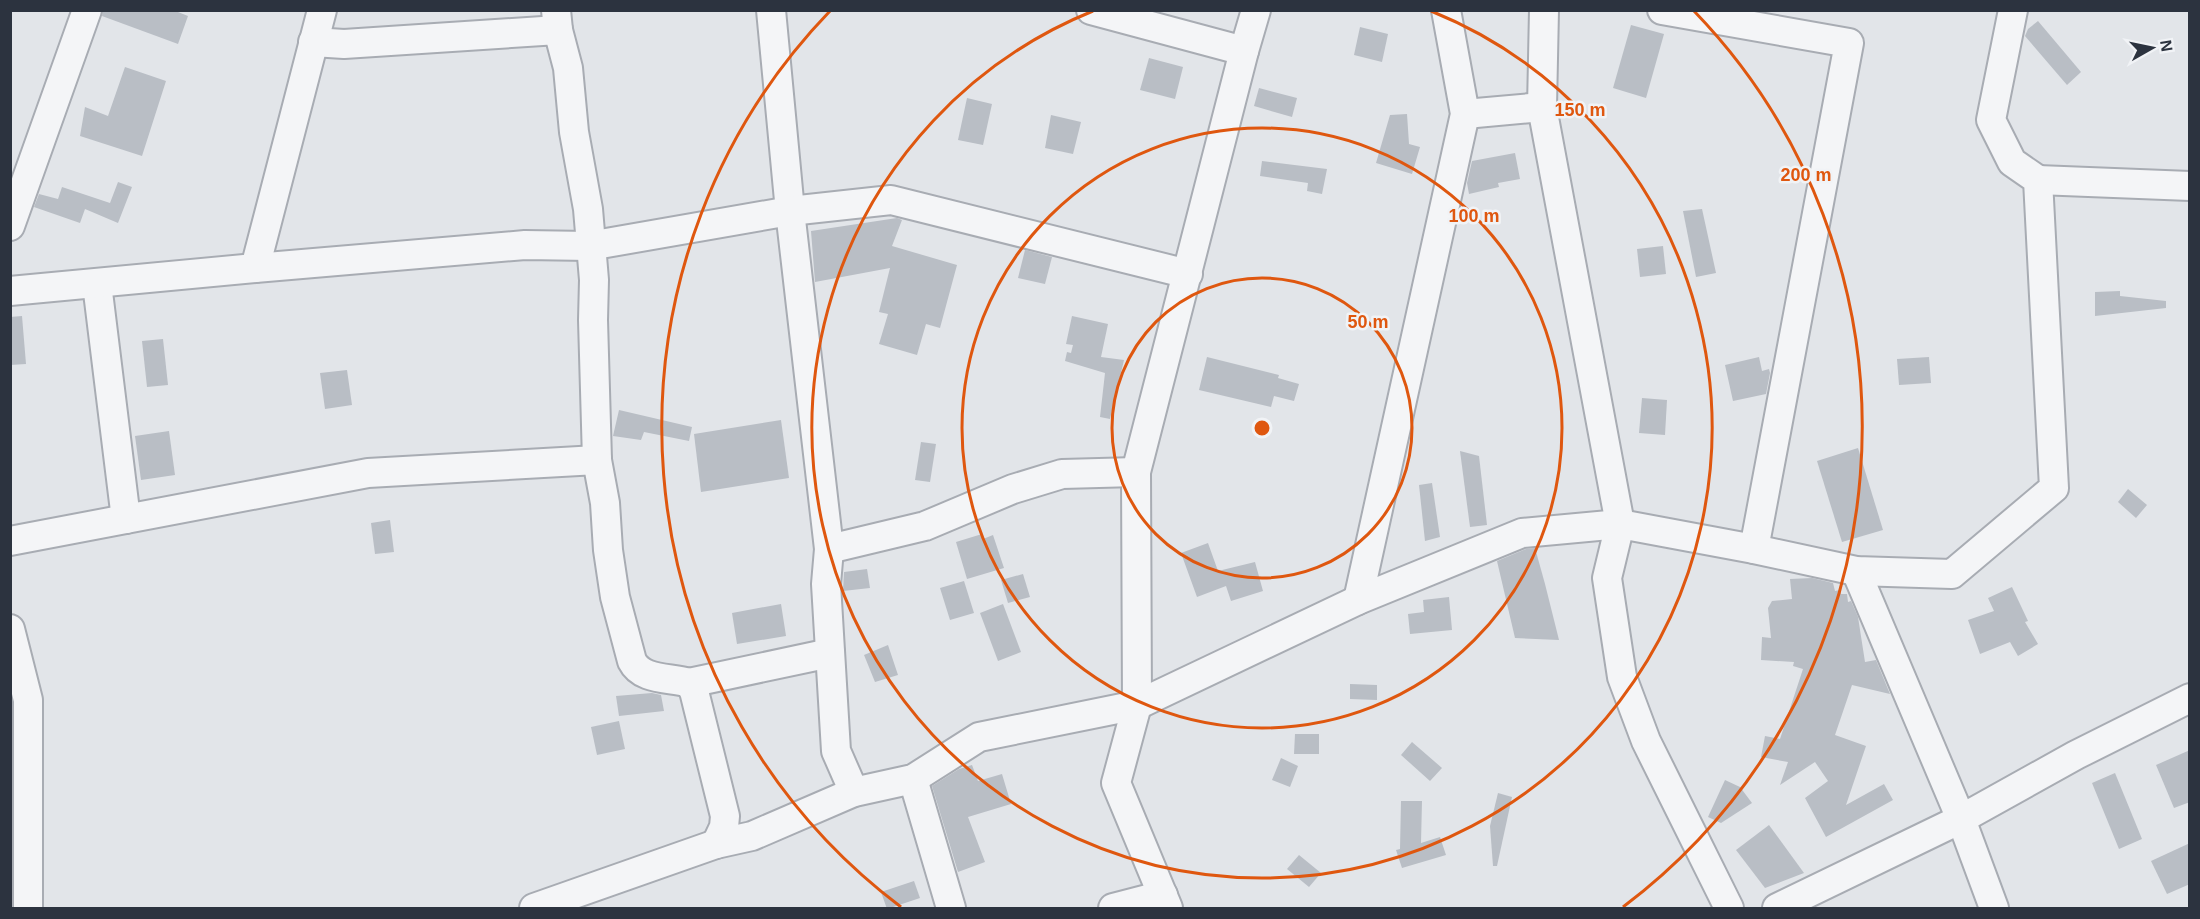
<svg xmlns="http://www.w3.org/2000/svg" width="2200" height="919" viewBox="0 0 2200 919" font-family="Arial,sans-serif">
  <rect width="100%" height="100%" fill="#e2e5e9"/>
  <!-- building -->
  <g fill="#b9bec5">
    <path d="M 103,10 L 173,10 L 188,16 L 178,44 L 102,16 Z"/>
    <path d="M 2038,21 L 2081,72 L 2067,85 L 2025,36 L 2028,29 Z"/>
    <path d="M 1631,25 L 1664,34 L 1646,98 L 1613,88 Z"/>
    <path d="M 1360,27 L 1388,34 L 1382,62 L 1354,55 Z"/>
    <path d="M 1149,58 L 1183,67 L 1175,99 L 1140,90 Z"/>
    <path d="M 125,67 L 166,81 L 142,156 L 80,136 L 85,107 L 108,116 Z"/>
    <path d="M 1259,88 L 1297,98 L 1292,117 L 1254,106 Z"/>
    <path d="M 967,98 L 992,104 L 983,145 L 958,140 Z"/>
    <path d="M 1407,114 L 1409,144 L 1420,147 L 1412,174 L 1376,163 L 1390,115 Z"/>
    <path d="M 1051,115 L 1081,122 L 1073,154 L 1045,148 Z"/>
    <path d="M 1515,153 L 1520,179 L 1498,183 L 1499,187 L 1469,194 L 1467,183 L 1472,161 Z"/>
    <path d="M 1262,161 L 1327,169 L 1322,194 L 1307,191 L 1308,183 L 1260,176 Z"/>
    <path d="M 118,182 L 132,187 L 118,223 L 85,209 L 80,223 L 34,207 L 39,194 L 58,199 L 62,187 L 110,203 Z"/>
    <path d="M 1702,209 L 1716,273 L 1696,277 L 1683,211 Z"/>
    <path d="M 897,218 L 902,220 L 892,246 L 957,265 L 940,328 L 926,324 L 917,355 L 879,344 L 888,314 L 879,312 L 890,268 L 815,282 L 811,231 Z"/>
    <path d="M 1663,246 L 1666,274 L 1640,277 L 1637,249 Z"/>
    <path d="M 1025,250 L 1052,257 L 1045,284 L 1018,278 Z"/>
    <path d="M 2120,291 L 2120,296 L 2166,301 L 2166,308 L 2095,316 L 2095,292 Z"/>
    <path d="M 22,316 L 26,364 L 10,365 L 10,317 Z"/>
    <path d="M 1072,316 L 1108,324 L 1101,357 L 1124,360 L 1110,419 L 1100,417 L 1105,373 L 1065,361 L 1067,352 L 1071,353 L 1073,345 L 1066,344 Z"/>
    <path d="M 163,339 L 168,385 L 147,387 L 142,341 Z"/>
    <path d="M 1207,357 L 1279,375 L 1278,378 L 1299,384 L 1294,401 L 1274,396 L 1271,407 L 1199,390 Z"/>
    <path d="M 1759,357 L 1762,371 L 1769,369 L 1770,373 L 1766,394 L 1733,401 L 1725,365 Z"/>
    <path d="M 1929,357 L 1931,383 L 1899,385 L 1897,359 Z"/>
    <path d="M 347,370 L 352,405 L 325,409 L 320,373 Z"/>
    <path d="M 1642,398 L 1667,400 L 1665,435 L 1639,433 Z"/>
    <path d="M 619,410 L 692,427 L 689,441 L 644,432 L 641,440 L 613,436 Z"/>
    <path d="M 781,420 L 789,478 L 701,492 L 694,434 Z"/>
    <path d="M 169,431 L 175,475 L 141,480 L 135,436 Z"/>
    <path d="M 921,442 L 936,444 L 930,482 L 915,480 Z"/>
    <path d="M 1858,448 L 1883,530 L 1842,542 L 1817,461 Z"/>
    <path d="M 1460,451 L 1479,456 L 1487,525 L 1470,527 Z"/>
    <path d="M 1432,483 L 1440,537 L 1425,541 L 1419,485 Z"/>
    <path d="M 2128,489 L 2147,505 L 2136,518 L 2118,502 Z"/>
    <path d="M 390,520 L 394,552 L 375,554 L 371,523 Z"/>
    <path d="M 982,534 L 983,539 L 993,535 L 1004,568 L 967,579 L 956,542 Z"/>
    <path d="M 1208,543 L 1218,571 L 1255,562 L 1263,591 L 1231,601 L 1226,586 L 1197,597 L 1181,553 Z"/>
    <path d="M 1535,548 L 1545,584 L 1559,640 L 1515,638 L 1497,561 L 1526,549 Z"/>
    <path d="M 867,569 L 870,588 L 843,591 L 844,572 Z"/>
    <path d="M 1023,574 L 1030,597 L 1008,603 L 1001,580 Z"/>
    <path d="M 1812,578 L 1833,583 L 1835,591 L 1840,590 L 1841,594 L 1847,594 L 1848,602 L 1851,601 L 1858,617 L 1865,662 L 1876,660 L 1890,694 L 1852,685 L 1835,735 L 1866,746 L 1846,805 L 1884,784 L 1893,800 L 1826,837 L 1805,798 L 1828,781 L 1815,762 L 1780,785 L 1788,762 L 1761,757 L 1765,736 L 1780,739 L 1803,669 L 1793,666 L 1794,662 L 1761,660 L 1762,637 L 1771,638 L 1768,608 L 1772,601 L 1792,599 L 1790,579 Z"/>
    <path d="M 964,581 L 974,613 L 950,620 L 940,588 Z"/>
    <path d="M 2012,587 L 2028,621 L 2025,622 L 2038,644 L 2018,656 L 2010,642 L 1980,654 L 1968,620 L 1994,611 L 1988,598 Z"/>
    <path d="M 1449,597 L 1452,630 L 1410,634 L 1408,614 L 1424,612 L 1423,600 Z"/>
    <path d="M 781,604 L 786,636 L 737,644 L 732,613 Z"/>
    <path d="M 1003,604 L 1021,652 L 998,661 L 980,613 Z"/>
    <path d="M 888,645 L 898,675 L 875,682 L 864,655 Z"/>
    <path d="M 1350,684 L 1377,685 L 1377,700 L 1350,699 Z"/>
    <path d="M 652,693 L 661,695 L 664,711 L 619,716 L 616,696 Z"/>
    <path d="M 619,721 L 625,749 L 597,755 L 591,727 Z"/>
    <path d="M 1295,734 L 1319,734 L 1319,754 L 1294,754 Z"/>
    <path d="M 1412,742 L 1442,768 L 1430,781 L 1401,755 Z"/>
    <path d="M 2190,750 L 2190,802 L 2174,808 L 2156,765 Z"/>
    <path d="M 1281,758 L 1298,766 L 1290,787 L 1272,780 Z"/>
    <path d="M 972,765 L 978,781 L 1002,774 L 1011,804 L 968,817 L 985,862 L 958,872 L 932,786 L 959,769 Z"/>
    <path d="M 2115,773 L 2142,839 L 2119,849 L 2092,783 Z"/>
    <path d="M 1725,780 L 1740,787 L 1752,803 L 1721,823 L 1708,817 Z"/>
    <path d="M 1498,793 L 1512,797 L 1497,866 L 1493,866 L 1490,826 Z"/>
    <path d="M 1401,801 L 1422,801 L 1421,843 L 1440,837 L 1446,855 L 1402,868 L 1396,850 L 1400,849 Z"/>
    <path d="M 1769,825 L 1804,873 L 1765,888 L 1736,850 Z"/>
    <path d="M 2190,843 L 2190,884 L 2167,894 L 2151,861 Z"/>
    <path d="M 1299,855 L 1321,873 L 1309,887 L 1287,869 Z"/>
    <path d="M 914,881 L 920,898 L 887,909 L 881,892 Z"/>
  </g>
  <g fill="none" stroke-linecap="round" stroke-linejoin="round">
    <defs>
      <g id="minor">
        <path d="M 556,10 L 558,30 L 568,68 L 574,132 L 588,209 L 594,280 L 593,320 L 597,460 L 605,503 L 608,550 L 615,597 L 632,661 C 642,681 670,677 689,683 L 694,691 L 725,816 L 724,827 L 716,844"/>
        <path d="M 771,10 L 790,211 L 829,549 L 826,584 L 836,751 L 854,792"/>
        <path d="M 1091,10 L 1244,51"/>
        <path d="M 1544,10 L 1542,107 L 1620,524 L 1607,578 L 1622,677 L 1646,741 L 1729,908"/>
        <path d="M 1662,10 L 1849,43 L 1754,549"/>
        <path d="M 313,42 L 344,44 L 558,30"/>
        <path d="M 1465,114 L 1542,107"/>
        <path d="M 2038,180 L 2190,186"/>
        <path d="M 10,226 L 87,10"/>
        <path d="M 255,268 L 322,10"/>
        <path d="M 97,284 L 126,519"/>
        <path d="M 10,291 L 255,268 L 525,245 L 589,246 L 790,211 L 891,200 L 1188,274"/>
        <path d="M 10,541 L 368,473 L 597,460"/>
        <path d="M 829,549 L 925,526 L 1013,489 L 1062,474 L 1136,472"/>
        <path d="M 1856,571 L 1961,819 L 1994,908"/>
        <path d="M 1358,600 L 1465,114 L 1446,10"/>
        <path d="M 10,629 L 28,700 L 28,908"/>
        <path d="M 689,683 L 830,653"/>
        <path d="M 913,779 L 951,908"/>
        <path d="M 534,908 L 716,844 L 752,836 L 854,792 L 913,779 L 979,737 L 1137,705 L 1358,600 L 1522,533 L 1620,524 L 1754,549 L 1856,571 L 1952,574 L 2054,488 L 2038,180 L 2012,162 L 1991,120 L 2013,10"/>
        <path d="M 1113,908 L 1163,895"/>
        <path d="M 1168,908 L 1116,783 L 1137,705 L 1136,472 L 1244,51 L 1256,10"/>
        <path d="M 1777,908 L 1961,819 L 2076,755 L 2190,698"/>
      </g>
    </defs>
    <!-- minor casing -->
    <use href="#minor" stroke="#a8acb3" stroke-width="32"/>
    <!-- minor -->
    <use href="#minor" stroke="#f4f5f7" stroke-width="28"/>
  </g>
  <!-- distance rings -->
  <g fill="none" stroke="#df570f" stroke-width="3">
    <circle cx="1262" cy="428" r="150"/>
    <circle cx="1262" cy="428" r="300"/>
    <path d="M1431 11A450 450 0 1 1 1093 11"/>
    <path d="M901 907A600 600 0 0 1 830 11M1694 11A600 600 0 0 1 1623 907"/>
  </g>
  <circle cx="1262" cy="428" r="9" fill="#df570f" stroke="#f1f3f6" stroke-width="3"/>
  <g font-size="18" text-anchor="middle" font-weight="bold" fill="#df570f" stroke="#f1f3f6" stroke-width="5" stroke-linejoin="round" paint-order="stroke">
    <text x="1580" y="116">150 m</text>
    <text x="1806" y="181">200 m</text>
    <text x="1474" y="222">100 m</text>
    <text x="1368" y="328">50 m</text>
  </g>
  <!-- border -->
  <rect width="2200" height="919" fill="none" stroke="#2c333f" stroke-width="24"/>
  <!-- north arrow -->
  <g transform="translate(2152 48) rotate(81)" stroke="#f1f3f6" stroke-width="4.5" paint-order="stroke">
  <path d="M0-4.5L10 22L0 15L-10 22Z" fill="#2c333f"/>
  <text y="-9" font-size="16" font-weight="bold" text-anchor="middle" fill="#2c333f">N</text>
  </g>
</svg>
